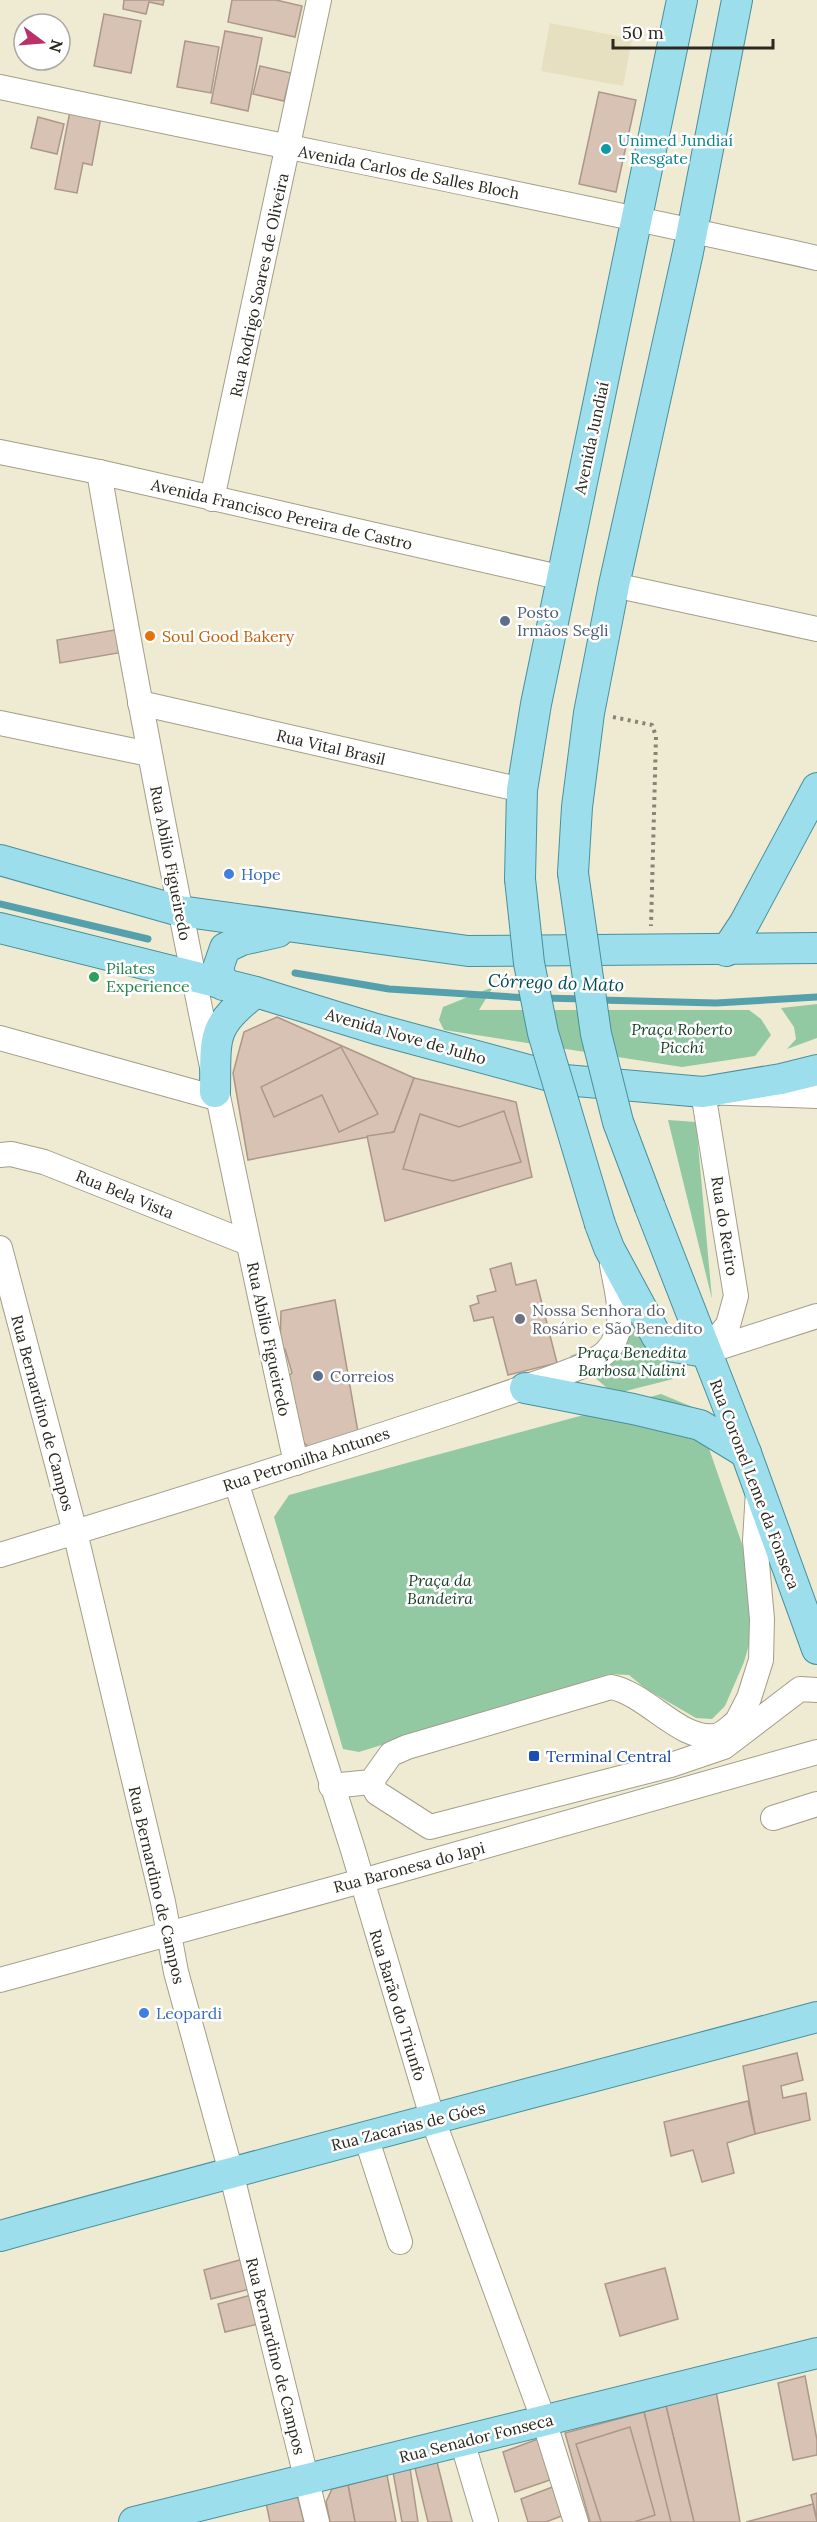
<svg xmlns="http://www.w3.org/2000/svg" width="817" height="2522" viewBox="0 0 817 2522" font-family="Lora,serif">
  <rect width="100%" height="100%" fill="#efead2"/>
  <!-- built -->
  <path fill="#e6e0c0" d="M 550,23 L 632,39 L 623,86 L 541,71 Z"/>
  <!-- green -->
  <g fill="#92c9a3">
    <path d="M 493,987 L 479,1010 L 749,1010 L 761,1019 L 771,1035 L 755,1056 L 682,1067 L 444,1030 L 439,1020 L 443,1007 Z"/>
    <path d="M 817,1004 L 817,1038 L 787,1049 L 796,1039 L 794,1027 L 781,1008 Z"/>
    <path d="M 668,1120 L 696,1122 L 712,1299 Z"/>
    <path d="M 636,1330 L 670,1356 L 673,1379 L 614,1394 L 570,1356 Z"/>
    <path d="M 661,1394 L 695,1408 L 751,1570 L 752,1634 L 744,1662 L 725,1706 L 712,1719 L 696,1718 L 646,1689 L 629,1675 L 609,1674 L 359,1752 L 343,1749 L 274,1517 L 289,1495 Z"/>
  </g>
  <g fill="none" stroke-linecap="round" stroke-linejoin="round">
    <!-- stream -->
    <g stroke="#54a0ad" stroke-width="7">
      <path d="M 0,904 L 148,939"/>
      <path d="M 295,973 L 389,989 L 528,998"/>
      <path d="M 542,998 L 585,999"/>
      <path d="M 599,1000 L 716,1003 L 817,997"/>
    </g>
  </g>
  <!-- building -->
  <g fill="#d8c2b3" stroke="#ac9789" stroke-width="1.5">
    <path d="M 124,0 L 164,0 L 163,5 L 149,2 L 146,14 L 123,9 Z"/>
    <path d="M 232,0 L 276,0 L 302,6 L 295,37 L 228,22 Z"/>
    <path d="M 104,14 L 141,21 L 131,73 L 94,66 Z"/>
    <path d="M 225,31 L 262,38 L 248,111 L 211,103 Z"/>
    <path d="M 185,41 L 219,47 L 211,93 L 177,87 Z"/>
    <path d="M 260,66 L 291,73 L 284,101 L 253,94 Z"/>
    <path d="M 599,92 L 636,100 L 616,192 L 579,184 Z"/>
    <path d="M 70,111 L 101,117 L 92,165 L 83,163 L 77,193 L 55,189 Z"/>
    <path d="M 38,117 L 64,124 L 57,154 L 31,148 Z"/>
    <path d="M 120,629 L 124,652 L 60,663 L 57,640 Z"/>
    <path d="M 277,1017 L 414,1078 L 394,1132 L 248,1160 L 233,1073 L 244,1032 Z"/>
    <path d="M 341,1047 L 378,1114 L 339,1132 L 322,1095 L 274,1117 L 261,1087 Z"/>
    <path d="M 414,1078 L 516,1102 L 532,1177 L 385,1221 L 367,1136 L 394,1132 Z"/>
    <path d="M 504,1111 L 521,1162 L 453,1181 L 403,1169 L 420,1114 L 459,1127 Z"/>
    <path d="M 511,1263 L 516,1285 L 536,1280 L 557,1363 L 508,1375 L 493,1317 L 474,1321 L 470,1306 L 479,1303 L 477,1296 L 496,1291 L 490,1269 Z"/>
    <path d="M 335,1300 L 358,1432 L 313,1451 L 303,1442 L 285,1379 L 292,1373 L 285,1349 L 280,1347 L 281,1311 Z"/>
    <path d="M 797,2053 L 803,2080 L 781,2086 L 783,2098 L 806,2093 L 810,2120 L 755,2134 L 743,2066 Z"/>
    <path d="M 748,2101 L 755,2134 L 727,2143 L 734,2173 L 702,2182 L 693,2150 L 671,2156 L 664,2122 Z"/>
    <path d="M 243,2259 L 250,2289 L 211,2299 L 204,2270 Z"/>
    <path d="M 665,2268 L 678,2319 L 620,2336 L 605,2284 Z"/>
    <path d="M 255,2294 L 262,2323 L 225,2332 L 218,2304 Z"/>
    <path d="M 805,2376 L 817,2440 L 817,2455 L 793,2460 L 778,2383 Z"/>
    <path d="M 716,2391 L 740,2522 L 694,2522 L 666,2406 Z"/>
    <path d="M 666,2406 L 694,2522 L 670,2522 L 644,2412 Z"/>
    <path d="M 644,2412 L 671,2522 L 590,2522 L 565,2433 Z"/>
    <path d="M 630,2427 L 655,2515 L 634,2522 L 601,2522 L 576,2444 Z"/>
    <path d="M 538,2439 L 550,2480 L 515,2492 L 503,2452 Z"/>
    <path d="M 437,2462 L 452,2522 L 428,2522 L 415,2468 Z"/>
    <path d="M 410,2468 L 418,2522 L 402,2522 L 393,2472 Z"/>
    <path d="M 387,2475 L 396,2522 L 355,2522 L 348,2485 Z"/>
    <path d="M 348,2485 L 355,2522 L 330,2522 L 326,2502 L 332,2489 Z"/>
    <path d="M 555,2486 L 564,2515 L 546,2522 L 528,2522 L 521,2499 Z"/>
    <path d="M 817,2493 L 817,2519 L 811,2495 Z"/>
    <path d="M 297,2495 L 304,2522 L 270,2522 L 266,2503 Z"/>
    <path d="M 813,2504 L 817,2522 L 746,2522 Z"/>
  </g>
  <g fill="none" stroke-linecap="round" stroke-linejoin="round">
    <defs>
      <g id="minor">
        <path d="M 0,87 C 272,145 545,197 817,258"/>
        <path d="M 0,452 L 99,472 L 563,578"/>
        <path d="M 99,472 C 156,804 224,1134 296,1463"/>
        <path d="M 212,499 L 319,0"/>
        <path d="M 614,585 L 817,629"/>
        <path d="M 140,703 L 522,790"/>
        <path d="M 0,723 L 149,754"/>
        <path d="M 0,1038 L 216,1098"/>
        <path d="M 0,1155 L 11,1154 L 44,1162 L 248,1243"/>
        <path d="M 0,1248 L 75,1532 L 163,1902 L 176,1972 L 231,2172 L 317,2522"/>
        <path d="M 705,1352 L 728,1325 L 736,1296 L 703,1092 L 817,1096"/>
        <path d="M 705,1352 L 817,1316"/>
        <path d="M 236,1482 L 353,1850 L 433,2120 L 544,2421 L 576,2522"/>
        <path d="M 0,1555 C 152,1509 304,1461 455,1411 C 491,1399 526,1387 562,1374 C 577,1368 594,1363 606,1352 C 629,1329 617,1293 612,1265"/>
        <path d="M 729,1737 L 749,1698 L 761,1660 L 762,1619 L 755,1541 L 758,1491"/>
        <path d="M 371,1782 L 377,1793 L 430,1827 L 671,1765 L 724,1747 L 800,1689 L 817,1690"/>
        <path d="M 331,1786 L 371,1782 L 391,1754 L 407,1747 L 611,1687 C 647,1694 680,1741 715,1736 C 722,1735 729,1728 734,1724"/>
        <path d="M 773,1818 L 817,1804"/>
        <path d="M 0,1980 L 376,1877 L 817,1752"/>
        <path d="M 366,2137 L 400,2242"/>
        <path d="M 462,2441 L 486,2522"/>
      </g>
      <g id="major">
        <path d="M 0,860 L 180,911 L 468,951 L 817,948"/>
        <path d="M 573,873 L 577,807 L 589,713 L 614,585 L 688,252 L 737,0"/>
        <path d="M 520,879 L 522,790 L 536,704 L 682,0"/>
        <path d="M 0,928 L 256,992 L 376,1029 L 565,1080 L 703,1092 L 781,1079 L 817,1070"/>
        <path d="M 726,951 L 744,924 L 817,788"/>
        <path d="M 223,985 L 218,968 L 225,948 L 242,940 L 278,932"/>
        <path d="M 215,1092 C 216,1037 210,1027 256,992"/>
        <path d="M 650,1207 L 746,1453 L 817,1649"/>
        <path d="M 600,1224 L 609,1248 L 657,1337 L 674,1347 L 705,1352"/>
        <path d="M 525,1388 L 633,1409 L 700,1425 L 746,1453"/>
        <path d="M 0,2236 C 272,2160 545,2090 817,2017"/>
        <path d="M 134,2522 L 817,2353"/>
      </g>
    </defs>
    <!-- minor casing -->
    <use href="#minor" stroke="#a39e88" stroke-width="26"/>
    <!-- major casing -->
    <use href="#major" stroke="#49909c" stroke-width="32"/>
    <!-- path -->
    <path stroke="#878474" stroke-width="4" stroke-dasharray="3 4.5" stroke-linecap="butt" d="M 613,717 L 652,725 L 656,736 L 651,926"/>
    <!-- minor -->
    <use href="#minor" stroke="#fff" stroke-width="24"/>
    <!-- major -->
    <use href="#major" stroke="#9cdeec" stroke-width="30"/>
    <defs>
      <g id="major-bridge">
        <path d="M 573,873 L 596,1034 L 618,1122 L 650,1207"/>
        <path d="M 520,879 L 529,963 L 543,1033 L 600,1224"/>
      </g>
    </defs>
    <!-- major-bridge casing -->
    <use href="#major-bridge" stroke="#49909c" stroke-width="32" stroke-linecap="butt"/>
    <!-- major-bridge -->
    <use href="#major-bridge" stroke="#9cdeec" stroke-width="30"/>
  </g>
  <!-- markers -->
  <circle fill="#0f9aa8" stroke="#fff" stroke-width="2" cx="606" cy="149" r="6"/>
  <g fill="#5c6f8a" stroke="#fff" stroke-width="2">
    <circle cx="505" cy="621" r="6"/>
    <circle cx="318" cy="1376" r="6"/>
  </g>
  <circle fill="#e8710a" stroke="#fff" stroke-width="2" cx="150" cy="636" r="6"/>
  <g fill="#3f7fe0" stroke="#fff" stroke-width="2">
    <circle cx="229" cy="874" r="6"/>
    <circle cx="144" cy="2013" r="6"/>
  </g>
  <circle fill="#2e9e5b" stroke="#fff" stroke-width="2" cx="94" cy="977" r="6"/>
  <circle fill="#6b7280" stroke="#fff" stroke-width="2" cx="520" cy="1319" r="6"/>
  <rect fill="#1a4fb4" stroke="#fff" stroke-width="2" x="528" y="1750" width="12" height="12" rx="3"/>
  <g text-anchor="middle" stroke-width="5" stroke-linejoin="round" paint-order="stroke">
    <!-- culture labels -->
    <g font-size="16" fill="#0d838f" stroke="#fff" text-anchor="start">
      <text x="618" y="146">Unimed Jundiaí<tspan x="618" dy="18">- Resgate</tspan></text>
    </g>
    <!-- street labels -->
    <g font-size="16" fill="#2a281f" stroke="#fff">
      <text transform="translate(409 172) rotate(11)" y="6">Avenida Carlos de Salles Bloch</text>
      <text transform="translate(259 285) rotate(-78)" y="6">Rua Rodrigo Soares de Oliveira</text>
      <text transform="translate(591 438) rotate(-78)" y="6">Avenida Jundiaí</text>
      <text transform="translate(282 514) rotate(13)" y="6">Avenida Francisco Pereira de Castro</text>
      <text transform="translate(331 747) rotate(13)" y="6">Rua Vital Brasil</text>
      <text transform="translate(171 863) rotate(79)" y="6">Rua Abilio Figueiredo</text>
      <text transform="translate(406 1036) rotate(16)" y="6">Avenida Nove de Julho</text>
      <text transform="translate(125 1194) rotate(22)" y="6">Rua Bela Vista</text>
      <text transform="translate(725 1226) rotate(81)" y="6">Rua do Retiro</text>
      <text transform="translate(269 1339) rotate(78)" y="6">Rua Abilio Figueiredo</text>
      <text transform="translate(43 1413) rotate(75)" y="6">Rua Bernardino de Campos</text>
      <text transform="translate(306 1459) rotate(-18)" y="6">Rua Petronilha Antunes</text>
      <text transform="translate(755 1484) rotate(69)" y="6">Rua Coronel Leme da Fonseca</text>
      <text transform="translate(409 1867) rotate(-15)" y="6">Rua Baronesa do Japi</text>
      <text transform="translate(157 1885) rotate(77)" y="6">Rua Bernardino de Campos</text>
      <text transform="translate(398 2005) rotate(73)" y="6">Rua Barão do Triunfo</text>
      <text transform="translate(408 2126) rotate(-14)" y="6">Rua Zacarias de Góes</text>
      <text transform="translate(276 2356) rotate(76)" y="6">Rua Bernardino de Campos</text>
      <text transform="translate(476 2438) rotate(-14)" y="6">Rua Senador Fonseca</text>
    </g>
    <!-- service labels -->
    <g font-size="16" fill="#4e5e75" stroke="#fff" text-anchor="start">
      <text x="517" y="618">Posto<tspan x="517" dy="18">Irmãos Segli</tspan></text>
      <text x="330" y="1382">Correios</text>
    </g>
    <!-- food labels -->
    <g font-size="16" fill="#c56008" stroke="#fff" text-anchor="start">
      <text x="162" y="642">Soul Good Bakery</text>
    </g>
    <!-- shop labels -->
    <g font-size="16" fill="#366cbe" stroke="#fff" text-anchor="start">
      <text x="241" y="880">Hope</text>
      <text x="156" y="2019">Leopardi</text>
    </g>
    <!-- leisure labels -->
    <g font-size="16" fill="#27864d" stroke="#fff" text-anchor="start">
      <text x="106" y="974">Pilates<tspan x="106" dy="18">Experience</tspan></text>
    </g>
    <!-- park labels -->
    <g font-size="16" font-style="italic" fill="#143e24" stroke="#fff">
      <text x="682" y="1035">Praça Roberto<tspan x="682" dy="18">Picchi</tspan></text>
      <text x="632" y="1358">Praça Benedita<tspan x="632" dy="18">Barbosa Nalini</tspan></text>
      <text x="440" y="1586">Praça da<tspan x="440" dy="18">Bandeira</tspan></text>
    </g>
    <!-- worship labels -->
    <g font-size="16" fill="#5b616d" stroke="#fff" text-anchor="start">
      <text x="532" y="1316">Nossa Senhora do<tspan x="532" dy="18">Rosário e São Benedito</tspan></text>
    </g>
    <!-- transit labels -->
    <g font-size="16" fill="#164399" stroke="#fff" text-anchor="start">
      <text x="546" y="1762">Terminal Central</text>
    </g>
    <!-- water labels -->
    <g font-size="18" font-style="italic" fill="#014a54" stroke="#fff">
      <text transform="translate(556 983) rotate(2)" y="6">Córrego do Mato</text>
    </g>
  </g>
  <!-- north arrow -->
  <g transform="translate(42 42) rotate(106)"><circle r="28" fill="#ffffff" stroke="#aaa9a5" stroke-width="1.5"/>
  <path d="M0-4.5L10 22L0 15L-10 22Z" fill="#bb3069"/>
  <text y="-9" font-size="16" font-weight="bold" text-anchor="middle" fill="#2a281f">N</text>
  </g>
  <!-- scale -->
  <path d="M613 39v9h160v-9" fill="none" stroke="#2a281f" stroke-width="3"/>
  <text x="622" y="39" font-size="18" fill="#2a281f" stroke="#ffffff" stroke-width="4.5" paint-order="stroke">50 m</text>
</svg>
